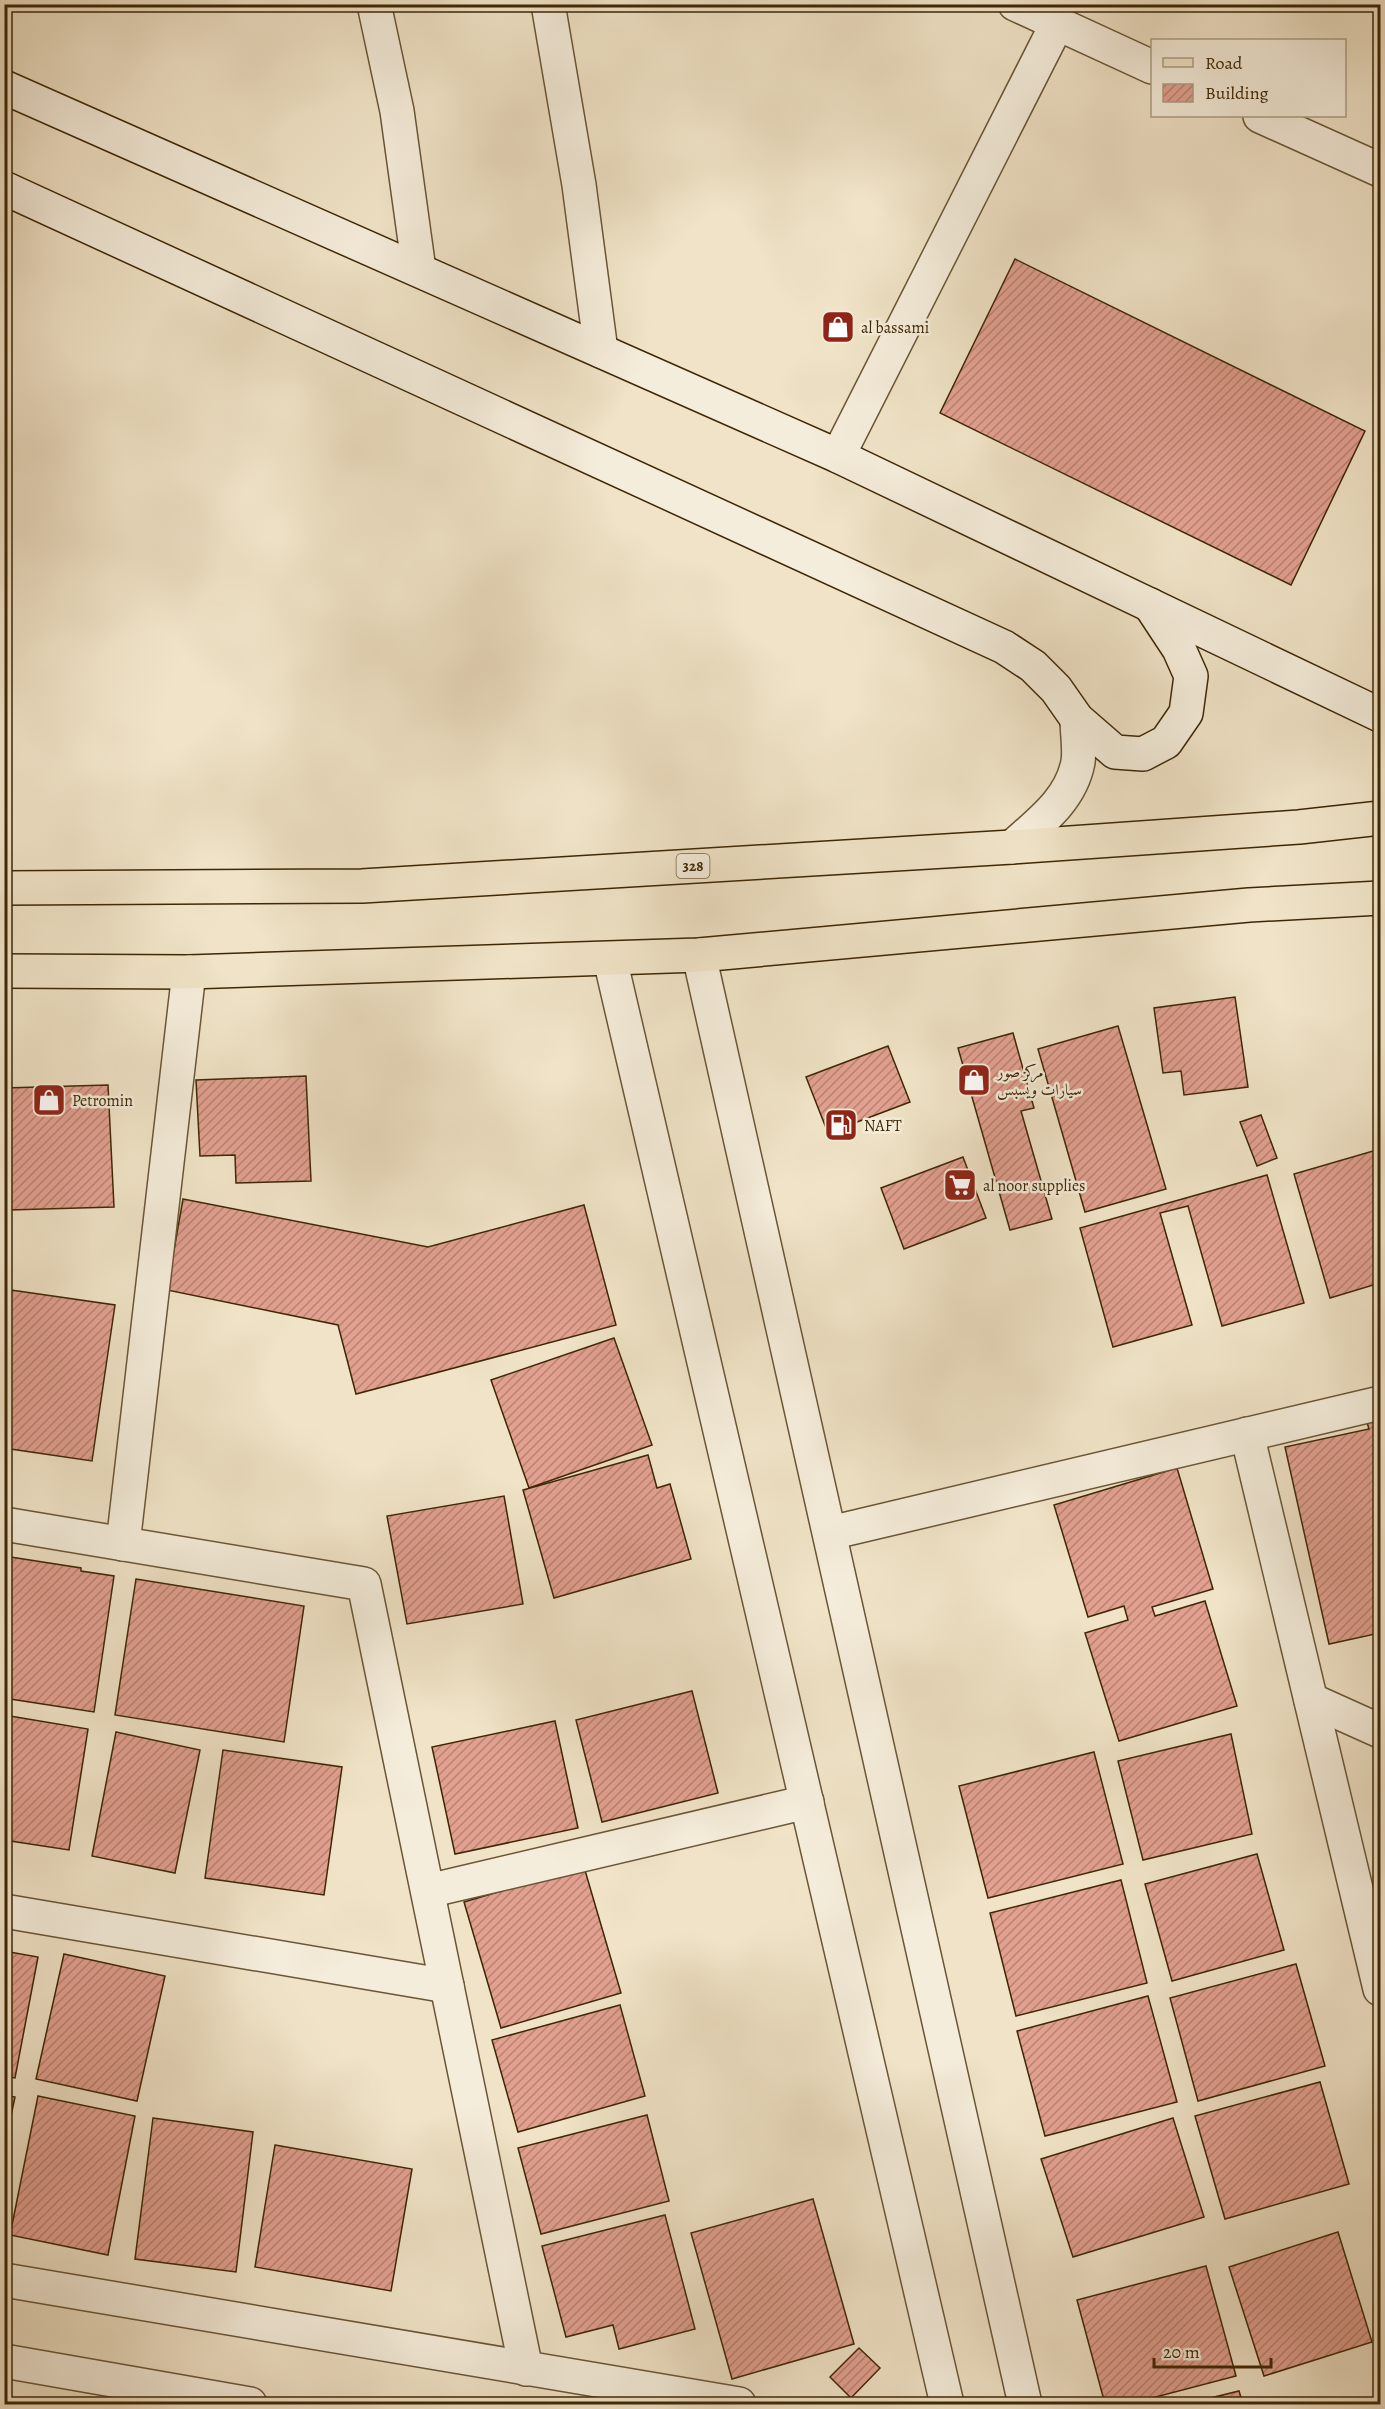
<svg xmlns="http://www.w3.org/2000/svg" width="1385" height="2409" viewBox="0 0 1385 2409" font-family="Alegreya,Amiri,serif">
  <defs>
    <pattern id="building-hatch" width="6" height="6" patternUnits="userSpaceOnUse" patternTransform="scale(1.5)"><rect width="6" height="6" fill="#e2a090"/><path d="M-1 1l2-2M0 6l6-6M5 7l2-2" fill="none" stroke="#b98273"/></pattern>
  </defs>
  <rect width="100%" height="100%" fill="#f0e3c7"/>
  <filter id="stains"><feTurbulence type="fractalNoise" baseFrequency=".00333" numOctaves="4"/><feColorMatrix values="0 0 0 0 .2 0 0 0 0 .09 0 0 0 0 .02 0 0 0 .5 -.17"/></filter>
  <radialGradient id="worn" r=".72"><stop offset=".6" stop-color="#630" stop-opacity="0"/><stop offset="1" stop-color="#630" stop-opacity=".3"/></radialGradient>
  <!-- building -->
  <g fill="url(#building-hatch)" stroke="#3e2704" stroke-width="1.5">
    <path d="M 1015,259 L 1365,431 L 1291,585 L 940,413 Z"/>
    <path d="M 1235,997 L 1248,1087 L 1184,1095 L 1181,1071 L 1163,1073 L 1154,1008 Z"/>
    <path d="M 1118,1026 L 1166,1189 L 1085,1212 L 1038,1049 Z"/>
    <path d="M 1013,1033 L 1034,1108 L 1021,1111 L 1052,1219 L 1010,1230 L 958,1048 Z"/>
    <path d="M 888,1046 L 910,1102 L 828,1133 L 806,1077 Z"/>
    <path d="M 306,1076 L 311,1181 L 236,1183 L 235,1155 L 200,1156 L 196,1080 Z"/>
    <path d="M 108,1085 L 114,1207 L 9,1210 L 4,1088 Z"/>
    <path d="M 1261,1115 L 1277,1158 L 1257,1166 L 1240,1122 Z"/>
    <path d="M 1380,1149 L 1380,1283 L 1330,1298 L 1294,1174 Z"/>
    <path d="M 963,1157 L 986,1218 L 904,1249 L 881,1188 Z"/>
    <path d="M 1267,1175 L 1304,1303 L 1222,1326 L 1188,1206 L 1160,1213 L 1192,1325 L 1113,1347 L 1080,1228 Z"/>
    <path d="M 183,1199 L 428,1247 L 584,1205 L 616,1325 L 356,1394 L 338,1325 L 167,1290 Z"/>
    <path d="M 4,1289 L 115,1305 L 92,1461 L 4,1448 Z"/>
    <path d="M 614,1338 L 652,1445 L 529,1488 L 491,1380 Z"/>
    <path d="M 1380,1416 L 1380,1633 L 1329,1644 L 1285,1447 L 1369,1429 L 1366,1419 Z"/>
    <path d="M 648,1455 L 657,1488 L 670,1484 L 691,1559 L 554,1598 L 523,1490 Z"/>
    <path d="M 1177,1468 L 1213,1589 L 1152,1607 L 1155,1616 L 1205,1601 L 1237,1706 L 1119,1741 L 1085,1633 L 1128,1620 L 1124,1606 L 1088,1617 L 1054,1505 Z"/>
    <path d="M 504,1496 L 523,1604 L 407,1624 L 387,1516 Z"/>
    <path d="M 4,1556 L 81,1568 L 81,1571 L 114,1576 L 94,1712 L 4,1698 Z"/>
    <path d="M 136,1579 L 304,1606 L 284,1742 L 115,1715 Z"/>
    <path d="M 692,1691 L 718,1793 L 602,1822 L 576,1720 Z"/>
    <path d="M 4,1715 L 88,1729 L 69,1850 L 4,1840 Z"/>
    <path d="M 555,1721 L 578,1828 L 455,1854 L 432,1747 Z"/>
    <path d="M 116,1732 L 200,1750 L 175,1873 L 92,1856 Z"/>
    <path d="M 1231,1734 L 1252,1834 L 1143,1860 L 1118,1761 Z"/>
    <path d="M 223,1750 L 342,1767 L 324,1895 L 205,1878 Z"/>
    <path d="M 1094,1752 L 1123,1864 L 988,1898 L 959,1786 Z"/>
    <path d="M 1257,1854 L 1284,1950 L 1172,1981 L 1145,1884 Z"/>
    <path d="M 584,1867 L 621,1993 L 501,2028 L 464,1902 Z"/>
    <path d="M 1121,1880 L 1147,1983 L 1016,2016 L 990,1913 Z"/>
    <path d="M 4,1951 L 38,1957 L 15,2078 L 4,2076 Z"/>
    <path d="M 64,1954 L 165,1976 L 137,2101 L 36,2079 Z"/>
    <path d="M 1296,1964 L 1325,2066 L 1198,2101 L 1170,1998 Z"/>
    <path d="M 1148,1996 L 1177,2102 L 1045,2136 L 1017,2031 Z"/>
    <path d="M 620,2005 L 645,2096 L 518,2132 L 492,2040 Z"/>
    <path d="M 1320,2082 L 1349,2184 L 1225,2219 L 1195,2116 Z"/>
    <path d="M 4,2095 L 15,2097 L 4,2149 Z"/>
    <path d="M 38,2096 L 135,2116 L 108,2255 L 10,2235 Z"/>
    <path d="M 647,2115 L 669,2201 L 541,2234 L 518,2148 Z"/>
    <path d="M 153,2118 L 253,2132 L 236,2272 L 135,2259 Z"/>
    <path d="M 1173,2118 L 1204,2217 L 1073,2257 L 1041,2159 Z"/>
    <path d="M 275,2145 L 412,2169 L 391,2291 L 255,2267 Z"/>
    <path d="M 813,2199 L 854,2344 L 732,2379 L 691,2233 Z"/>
    <path d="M 665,2215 L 695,2329 L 619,2349 L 613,2325 L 566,2337 L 542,2246 Z"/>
    <path d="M 1338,2232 L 1372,2342 L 1264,2376 L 1229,2267 Z"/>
    <path d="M 1206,2266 L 1236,2376 L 1129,2404 L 1105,2404 L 1077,2300 Z"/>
    <path d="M 859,2348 L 880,2368 L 851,2398 L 830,2377 Z"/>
    <path d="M 1239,2391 L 1243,2404 L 1186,2404 Z"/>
  </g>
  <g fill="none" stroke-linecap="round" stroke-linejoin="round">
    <defs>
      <g id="minor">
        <path d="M 374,4 L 397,111 L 419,270"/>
        <path d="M 548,4 L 579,185 L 601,351"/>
        <path d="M 1015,4 L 1152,67"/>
        <path d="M 1260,116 L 1380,170"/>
        <path d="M 838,456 L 1057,24"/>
        <path d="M 699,955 L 1025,2404"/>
        <path d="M 610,959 L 947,2404"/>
        <path d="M 1247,1434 L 1380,1989"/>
        <path d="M 4,1524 L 364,1584 L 526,2369"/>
        <path d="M 830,1533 L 1380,1403"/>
        <path d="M 123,1544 L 189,972"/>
        <path d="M 1311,1700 L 1380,1731"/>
        <path d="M 428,1891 L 807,1802"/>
        <path d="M 4,1911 L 447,1986"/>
        <path d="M 4,2280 L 739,2404"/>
        <path d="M 4,2361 L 250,2404"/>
      </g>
      <path id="tertiary" d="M 1012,847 C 1039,823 1071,800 1078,762 C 1080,749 1077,733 1077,719"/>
      <g id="secondary">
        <path d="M 4,87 L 838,456 L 1380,715"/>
        <path d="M 4,188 L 1004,647 L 1033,666 L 1056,689 L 1077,719 L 1115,752 L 1143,754 L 1166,742 L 1186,713 L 1191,676 L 1179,649 L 1150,605"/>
      </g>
      <g id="primary">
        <path d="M 4,888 L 362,886 L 1012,847 L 1299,827 L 1380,818"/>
        <path d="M 4,971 L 189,972 L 699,955 L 1249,905 L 1380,898"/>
      </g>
    </defs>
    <!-- minor casing -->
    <use href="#minor" stroke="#6a5635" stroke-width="36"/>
    <!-- tertiary casing -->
    <use href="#tertiary" stroke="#6a5635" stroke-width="36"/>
    <!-- secondary casing -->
    <use href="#secondary" stroke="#3e2704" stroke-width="36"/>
    <!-- primary casing -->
    <use href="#primary" stroke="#3e2704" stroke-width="36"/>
    <!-- minor -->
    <use href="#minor" stroke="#f5eddb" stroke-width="33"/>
    <!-- tertiary -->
    <use href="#tertiary" stroke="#f5eddb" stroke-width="33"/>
    <!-- secondary -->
    <use href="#secondary" stroke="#f5eddb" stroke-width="33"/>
    <!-- primary -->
    <use href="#primary" stroke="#f0e3c7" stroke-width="33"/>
  </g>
  <!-- icons -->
  <defs>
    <symbol id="shop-square" viewBox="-11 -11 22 22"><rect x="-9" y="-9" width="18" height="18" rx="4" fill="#8f2418" stroke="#f5eddb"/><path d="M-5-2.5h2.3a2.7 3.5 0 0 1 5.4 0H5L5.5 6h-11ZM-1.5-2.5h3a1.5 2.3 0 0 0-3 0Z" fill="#fff"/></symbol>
    <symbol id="fuel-square" viewBox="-11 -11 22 22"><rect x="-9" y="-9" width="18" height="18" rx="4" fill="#8f2418" stroke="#f5eddb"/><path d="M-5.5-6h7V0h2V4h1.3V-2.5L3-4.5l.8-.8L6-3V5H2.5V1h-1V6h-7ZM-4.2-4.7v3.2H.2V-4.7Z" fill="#fff"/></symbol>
    <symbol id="supermarket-square" viewBox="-11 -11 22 22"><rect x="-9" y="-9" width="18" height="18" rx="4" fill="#8f2418" stroke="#f5eddb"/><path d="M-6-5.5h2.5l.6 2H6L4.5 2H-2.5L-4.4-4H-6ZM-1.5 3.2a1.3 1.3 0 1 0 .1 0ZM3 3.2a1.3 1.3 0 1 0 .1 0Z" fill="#fff"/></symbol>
  </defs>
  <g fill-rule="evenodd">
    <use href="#shop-square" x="819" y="308" width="38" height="38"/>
    <use href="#shop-square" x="955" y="1061" width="38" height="38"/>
    <use href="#shop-square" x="30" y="1081" width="38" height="38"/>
    <use href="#fuel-square" x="822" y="1106" width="38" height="38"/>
    <use href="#supermarket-square" x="941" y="1166" width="38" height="38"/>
  </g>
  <g text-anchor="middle" stroke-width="5" stroke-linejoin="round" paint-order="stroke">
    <!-- shield labels -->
    <rect fill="#f5eddb" stroke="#756244" stroke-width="1.5" x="676.5" y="854" width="33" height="24" rx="4.5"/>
    <g font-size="15" font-weight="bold" fill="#3e2704">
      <text x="693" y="871">328</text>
    </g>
    <!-- poi labels -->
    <g font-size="16" fill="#3e2704" stroke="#f5eddb" text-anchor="start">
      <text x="861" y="333">al bassami</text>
      <text x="997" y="1077">مركز صور<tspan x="997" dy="18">سيارات ويسبس</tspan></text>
      <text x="72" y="1106">Petromin</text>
      <text x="864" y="1131">NAFT</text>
      <text x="983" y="1191">al noor supplies</text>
    </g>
  </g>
  <!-- margin -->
  <rect width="1385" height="2409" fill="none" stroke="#f0e3c7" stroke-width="24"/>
  <rect x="6" y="6" width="1373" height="2397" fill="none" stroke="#3e2704" stroke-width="3"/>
  <rect x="12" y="12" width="1361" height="2385" fill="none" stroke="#3e2704" stroke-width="1.5"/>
  <!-- legend -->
  <rect x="1151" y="39" width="195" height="78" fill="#f5eddb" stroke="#ac9e85" stroke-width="1.5"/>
  <rect x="1163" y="58" width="30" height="9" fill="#f0e3c7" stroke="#ac9e85" stroke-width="1.5"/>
  <text x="1205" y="69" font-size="18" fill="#3e2704">Road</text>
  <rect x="1163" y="84" width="30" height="18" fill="url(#building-hatch)" stroke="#ac9e85" stroke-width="1.5"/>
  <text x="1205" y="99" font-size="18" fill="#3e2704">Building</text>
  <!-- scale -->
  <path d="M1154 2358v9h117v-9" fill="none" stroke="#3e2704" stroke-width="3"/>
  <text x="1163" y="2358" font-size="18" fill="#3e2704" stroke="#f5eddb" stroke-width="4.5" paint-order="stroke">20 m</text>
  <rect width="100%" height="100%" filter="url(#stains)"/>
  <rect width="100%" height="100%" fill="url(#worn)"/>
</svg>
